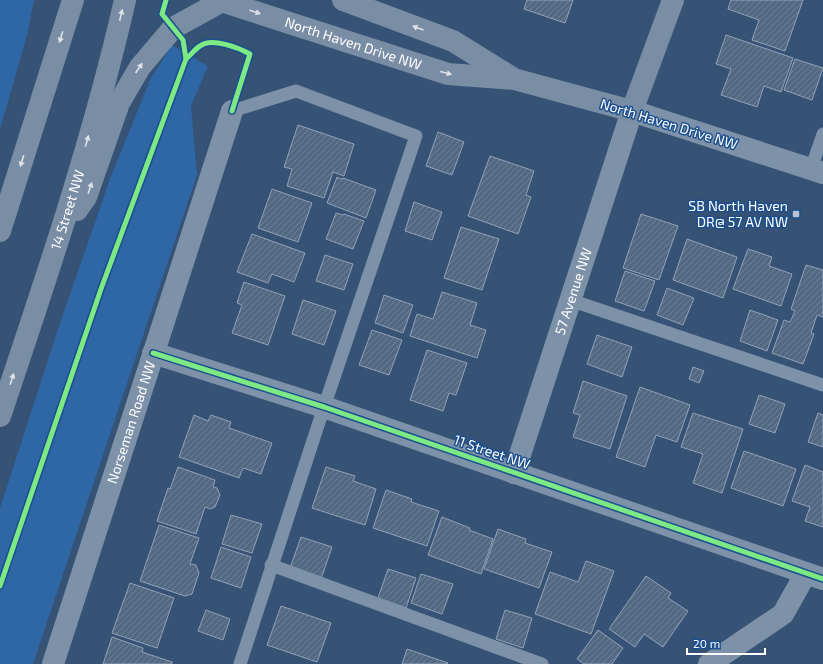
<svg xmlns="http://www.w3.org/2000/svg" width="823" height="664" viewBox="0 0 823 664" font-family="'Exo 2',sans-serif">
  <defs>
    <pattern id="building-hatch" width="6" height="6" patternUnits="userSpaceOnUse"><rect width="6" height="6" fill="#526984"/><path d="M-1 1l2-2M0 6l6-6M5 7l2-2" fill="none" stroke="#6c8096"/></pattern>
  </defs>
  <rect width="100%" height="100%" fill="#365274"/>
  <!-- park -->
  <g fill="#2f66a5">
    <path d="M 0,0 L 34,0 L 27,36 L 0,129 Z"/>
    <path d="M 172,45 L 208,66 L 191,106 L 197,175 L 33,664 L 0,664 L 0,508 L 59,326 L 111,176 L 151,78 Z"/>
  </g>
  <!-- building -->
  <g fill="url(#building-hatch)" stroke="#92a2b6">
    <path d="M 527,0 L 573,0 L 565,23 L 524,9 Z"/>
    <path d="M 731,0 L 803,0 L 785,51 L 752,40 L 759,20 L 728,9 Z"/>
    <path d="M 726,35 L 793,58 L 781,92 L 764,86 L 757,107 L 721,95 L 731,69 L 716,64 Z"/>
    <path d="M 795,59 L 823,68 L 812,100 L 784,90 Z"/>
    <path d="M 298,125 L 354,144 L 344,176 L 333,172 L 324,198 L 287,186 L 292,169 L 284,167 Z"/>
    <path d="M 438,132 L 464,142 L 452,175 L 426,166 Z"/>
    <path d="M 490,156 L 534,171 L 526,195 L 531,197 L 518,234 L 468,216 Z"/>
    <path d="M 337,177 L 341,179 L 343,178 L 376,190 L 366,218 L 327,203 Z"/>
    <path d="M 272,189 L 312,203 L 298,242 L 258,228 Z"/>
    <path d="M 414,202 L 442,212 L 432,240 L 405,231 Z"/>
    <path d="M 336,213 L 343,215 L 344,214 L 364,221 L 353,249 L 326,239 Z"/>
    <path d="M 641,214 L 678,226 L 659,280 L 623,268 Z"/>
    <path d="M 461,227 L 499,239 L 482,290 L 444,278 Z"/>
    <path d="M 252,234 L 305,253 L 294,282 L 272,274 L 268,283 L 237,272 Z"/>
    <path d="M 687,239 L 737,257 L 723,298 L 673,280 Z"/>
    <path d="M 748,249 L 772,257 L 769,266 L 792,274 L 781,306 L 733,289 Z"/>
    <path d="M 325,255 L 353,264 L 344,290 L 316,281 Z"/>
    <path d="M 806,265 L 823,270 L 823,317 L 817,315 L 811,333 L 814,334 L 803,364 L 772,353 L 784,320 L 790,322 L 795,311 L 791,309 Z"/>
    <path d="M 625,271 L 655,281 L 644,311 L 615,301 Z"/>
    <path d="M 244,282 L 285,296 L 268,345 L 232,333 L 242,305 L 237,303 Z"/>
    <path d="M 667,288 L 694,298 L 683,325 L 657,315 Z"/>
    <path d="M 442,292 L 477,303 L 470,325 L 486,330 L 477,358 L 410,336 L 417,314 L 433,319 Z"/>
    <path d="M 384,295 L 413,305 L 403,333 L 375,323 Z"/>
    <path d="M 303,300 L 336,311 L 324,345 L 292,334 Z"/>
    <path d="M 750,310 L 778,320 L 767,351 L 740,341 Z"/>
    <path d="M 372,330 L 402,340 L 389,375 L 359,365 Z"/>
    <path d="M 597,335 L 632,347 L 622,377 L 587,364 Z"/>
    <path d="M 427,350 L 467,363 L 456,395 L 449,393 L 443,411 L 410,400 Z"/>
    <path d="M 693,367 L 704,371 L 699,383 L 689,379 Z"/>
    <path d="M 583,381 L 627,396 L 610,449 L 573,437 L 580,415 L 573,413 Z"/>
    <path d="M 640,387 L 690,405 L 677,442 L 656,435 L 645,467 L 616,457 Z"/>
    <path d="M 759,395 L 785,404 L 775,433 L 749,424 Z"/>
    <path d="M 693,413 L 743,429 L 722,493 L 693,483 L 703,454 L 681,447 Z"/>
    <path d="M 818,413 L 823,415 L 823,447 L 808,442 Z"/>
    <path d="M 194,415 L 208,421 L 211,415 L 231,422 L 229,428 L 272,443 L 261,474 L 243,468 L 239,478 L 179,457 Z"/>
    <path d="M 744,451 L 796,469 L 783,506 L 731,488 Z"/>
    <path d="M 805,465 L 823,472 L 823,527 L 805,521 L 810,507 L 792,501 Z"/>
    <path d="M 178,467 L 215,480 L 213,487 L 217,488 L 220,495 L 215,507 L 210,509 L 205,507 L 196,534 L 157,521 L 168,488 L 170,489 Z"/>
    <path d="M 326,467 L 355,476 L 353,481 L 376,489 L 365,525 L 312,508 Z"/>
    <path d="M 386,490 L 412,499 L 411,502 L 439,511 L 427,546 L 373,528 Z"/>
    <path d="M 231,515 L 262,524 L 252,553 L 222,544 Z"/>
    <path d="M 442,517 L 470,528 L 469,530 L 493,539 L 481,574 L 428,555 Z"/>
    <path d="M 159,525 L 199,538 L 190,564 L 196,565 L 199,573 L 192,594 L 185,596 L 140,581 Z"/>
    <path d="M 498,529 L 526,539 L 525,543 L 552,552 L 539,588 L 484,569 Z"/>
    <path d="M 301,537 L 332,547 L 321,579 L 290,568 Z"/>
    <path d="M 221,547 L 251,557 L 241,588 L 211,578 Z"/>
    <path d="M 586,561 L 614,571 L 591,634 L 535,614 L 550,572 L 578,582 Z"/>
    <path d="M 388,569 L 416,578 L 406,608 L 378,598 Z"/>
    <path d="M 421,574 L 453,584 L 442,614 L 411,603 Z"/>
    <path d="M 646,576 L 671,593 L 668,598 L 688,611 L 663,647 L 644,634 L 635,647 L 609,629 Z"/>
    <path d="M 130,583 L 174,598 L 157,648 L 112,633 Z"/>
    <path d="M 281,606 L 331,623 L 317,662 L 267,645 Z"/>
    <path d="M 206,610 L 230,619 L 223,640 L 198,631 Z"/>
    <path d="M 505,610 L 532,618 L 523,648 L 496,639 Z"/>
    <path d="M 598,630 L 623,648 L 612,664 L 584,664 L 577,659 Z"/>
    <path d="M 112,637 L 143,648 L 142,652 L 172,662 L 172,664 L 103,664 Z"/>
    <path d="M 407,649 L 448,663 L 447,664 L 402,664 Z"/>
  </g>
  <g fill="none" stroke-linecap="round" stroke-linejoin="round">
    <!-- lane -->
    <g stroke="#7d92a8" stroke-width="13">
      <path d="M 232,111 L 296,91 L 416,136 L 324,407 L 240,664"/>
      <path d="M 811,169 L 823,134"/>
      <path d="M 570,300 L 823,385"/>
      <path d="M 271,565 L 542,664"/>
    </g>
    <!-- street -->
    <g stroke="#7d92a8" stroke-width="22">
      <path d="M 153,353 L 324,407 L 823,579"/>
      <path id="s1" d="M 514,473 L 632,111 L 823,173"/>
      <path id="s2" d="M 53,664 L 232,111"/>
      <path d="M 709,664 L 783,614 L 806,573"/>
    </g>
    <!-- secondary -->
    <g stroke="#798da4" stroke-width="22">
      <path id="s3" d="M 218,0 L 448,74 L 514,79 L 632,111 L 673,0"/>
      <path d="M 343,0 L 453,41 L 511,77"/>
      <path d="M 77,210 L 86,197 L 119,103 L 140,67 L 173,28 L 222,1"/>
      <path d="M 0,231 L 73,0"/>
      <path id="s4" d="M 0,416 C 46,279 93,141 125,0"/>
    </g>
    <defs>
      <g id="cycleway">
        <path d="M 186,59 C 191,55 195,49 200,46 C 212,37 239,48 250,54 L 232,111"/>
        <path d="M 153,353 L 324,407 L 823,579"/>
        <path d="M 0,586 L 101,289 L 186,59 L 183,40 L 162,14 L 166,0"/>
      </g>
    </defs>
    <!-- cycleway casing -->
    <use href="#cycleway" stroke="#1b4f8f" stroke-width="8"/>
    <!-- cycleway -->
    <use href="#cycleway" stroke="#7ce984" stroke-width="5"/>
  </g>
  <!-- one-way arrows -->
  <defs><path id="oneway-solid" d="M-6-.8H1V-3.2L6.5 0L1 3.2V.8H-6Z"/></defs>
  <g fill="#dee2e8">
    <use href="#oneway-solid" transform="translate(255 12) rotate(18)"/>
    <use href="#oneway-solid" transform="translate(121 15) rotate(-77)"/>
    <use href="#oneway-solid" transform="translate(418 28) rotate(-160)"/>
    <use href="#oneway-solid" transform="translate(61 37) rotate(107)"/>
    <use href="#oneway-solid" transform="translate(139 68) rotate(-56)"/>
    <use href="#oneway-solid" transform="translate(446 73) rotate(14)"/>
    <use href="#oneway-solid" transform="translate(87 141) rotate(-74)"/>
    <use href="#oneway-solid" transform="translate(22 161) rotate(107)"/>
    <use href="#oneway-solid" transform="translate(90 188) rotate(-71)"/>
    <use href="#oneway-solid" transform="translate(12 379) rotate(-72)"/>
  </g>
  <!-- markers -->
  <rect fill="#b9c2ce" stroke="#1b4f8f" stroke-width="1.5" x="792" y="210" width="8" height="8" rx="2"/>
  <g text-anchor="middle" stroke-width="3" stroke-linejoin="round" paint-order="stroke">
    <!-- street labels -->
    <g font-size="14" fill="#fff" stroke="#1b4f8f">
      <text dy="5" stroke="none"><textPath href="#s3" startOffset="142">North Haven Drive NW</textPath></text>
      <text transform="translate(669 124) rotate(17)" y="5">North Haven Drive NW</text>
      <text dy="5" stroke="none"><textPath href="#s4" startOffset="217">14 Street NW</textPath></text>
      <text dy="5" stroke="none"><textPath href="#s1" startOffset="191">57 Avenue NW</textPath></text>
      <text dy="5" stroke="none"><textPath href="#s2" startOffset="254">Norseman Road NW</textPath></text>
      <text transform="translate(492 452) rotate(19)" y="5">11 Street NW</text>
    </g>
    <!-- poi labels -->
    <g font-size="14" fill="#fff" stroke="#1b4f8f" text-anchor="end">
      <text x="788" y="211">SB North Haven<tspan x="788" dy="16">DR@ 57 AV NW</tspan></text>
    </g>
  </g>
  <!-- scale -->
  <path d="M687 648v6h78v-6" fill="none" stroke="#ffffff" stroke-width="2"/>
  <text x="693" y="648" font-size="12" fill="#ffffff" stroke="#1b4f8f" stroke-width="3" paint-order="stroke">20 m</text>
</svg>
